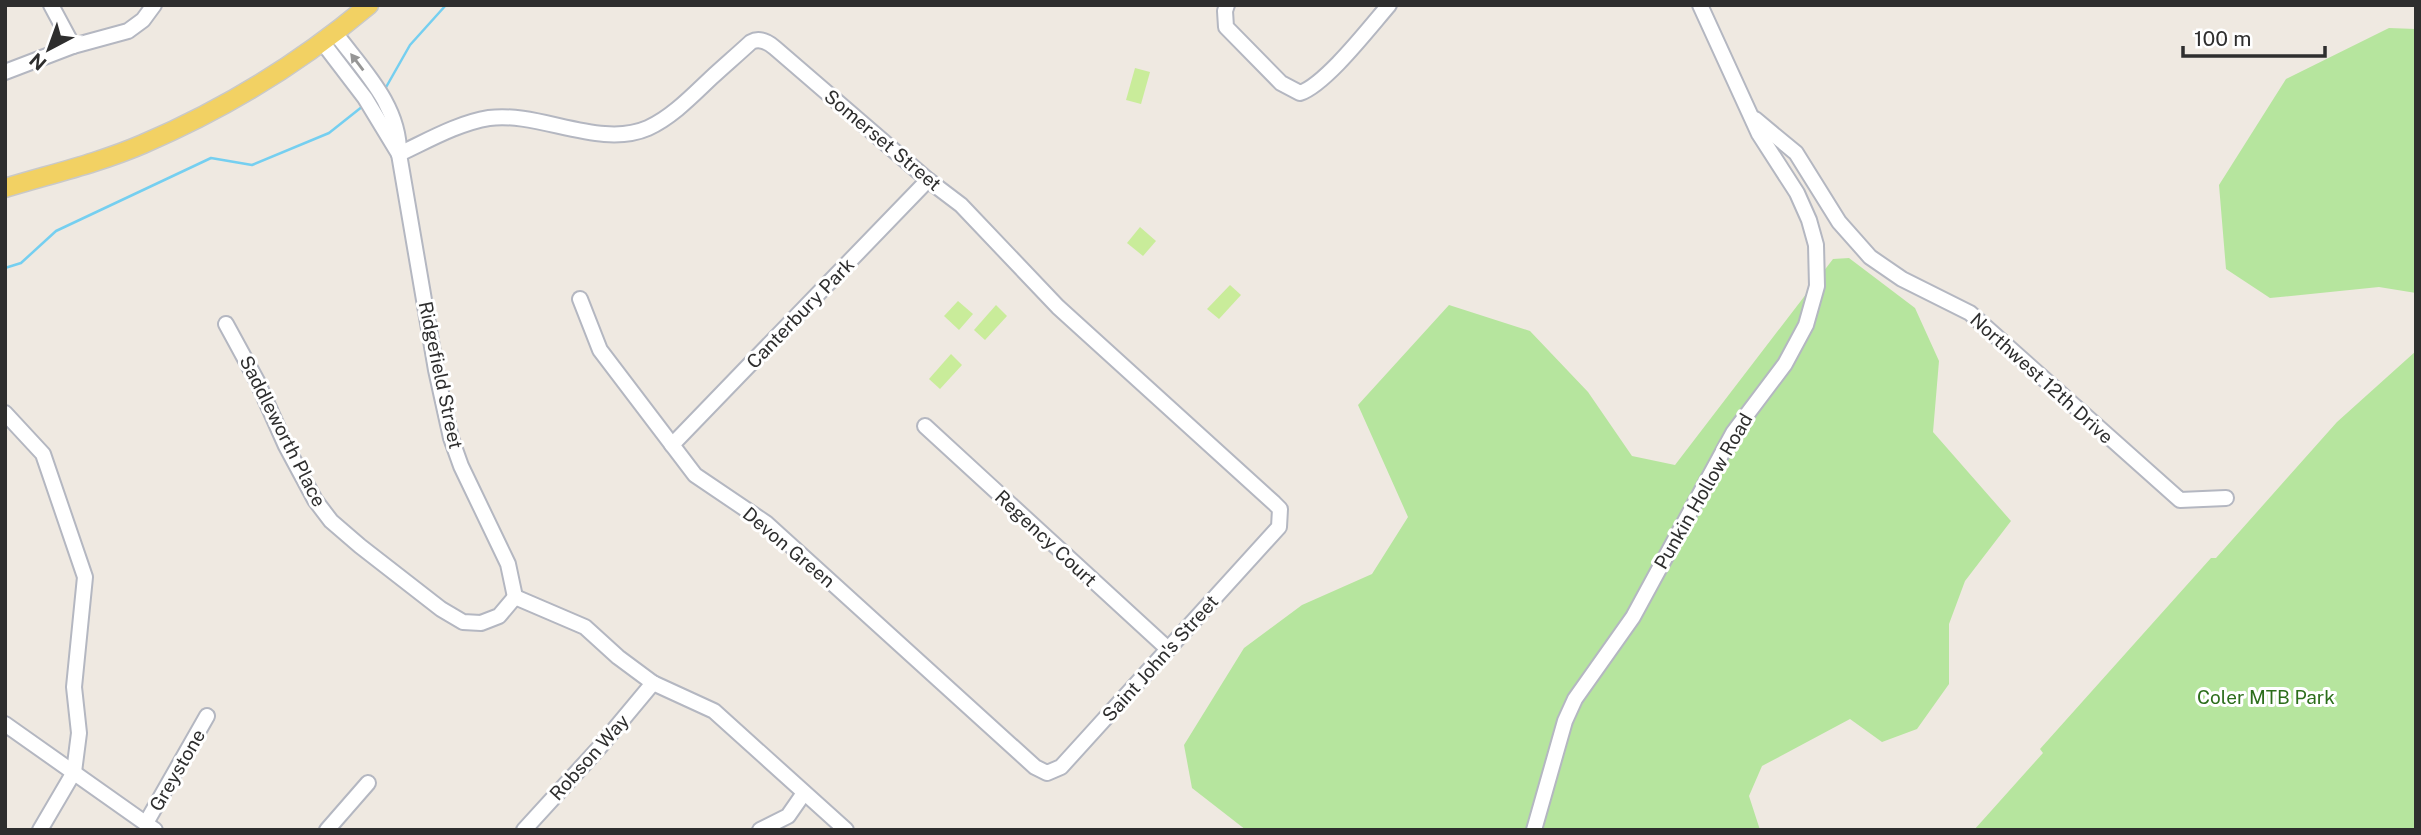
<svg xmlns="http://www.w3.org/2000/svg" width="2421" height="835" viewBox="0 0 2421 835" font-family="'Public Sans',sans-serif">
  <rect width="100%" height="100%" fill="#efe9e1"/>
  <!-- green -->
  <g fill="#b6e59e">
    <path d="M 2389,28 L 2416,29 L 2416,293 L 2379,287 L 2270,298 L 2226,269 L 2219,185 L 2286,79 Z"/>
    <path d="M 1849,258 L 1915,308 L 1939,361 L 1933,432 L 2011,521 L 1965,581 L 1949,624 L 1949,684 L 1917,729 L 1882,742 L 1850,719 L 1762,766 L 1749,796 L 1760,830 L 1246,830 L 1192,788 L 1184,745 L 1244,648 L 1302,605 L 1372,574 L 1408,517 L 1358,405 L 1449,305 L 1530,331 L 1588,392 L 1632,456 L 1675,465 L 1833,259 Z"/>
    <path d="M 2416,351 L 2416,830 L 1974,830 L 2043,753 L 2040,749 L 2211,558 L 2216,558 L 2337,422 Z"/>
  </g>
  <!-- pitch -->
  <g fill="#c9ec9a">
    <path d="M 1135,68 L 1150,72 L 1141,104 L 1126,100 Z"/>
    <path d="M 1140,227 L 1156,241 L 1143,256 L 1127,243 Z"/>
    <path d="M 1230,285 L 1241,295 L 1219,319 L 1207,309 Z"/>
    <path d="M 958,301 L 973,314 L 959,330 L 944,316 Z"/>
    <path d="M 996,305 L 1007,316 L 985,340 L 974,330 Z"/>
    <path d="M 951,354 L 962,365 L 940,389 L 929,379 Z"/>
  </g>
  <g fill="none" stroke-linecap="round" stroke-linejoin="round">
    <!-- stream -->
    <g stroke="#75cff0" stroke-width="2.5">
      <path d="M 385,89 L 410,45 L 446,5"/>
      <path d="M 5,268 L 21,263 L 56,231 L 211,158 L 252,165 L 329,133 L 363,106"/>
    </g>
    <defs>
      <g id="minor">
        <path d="M 51,5 L 73,46"/>
        <path d="M 1227,5 L 1225,11 L 1226,27 L 1281,83 L 1300,93 C 1326,84 1369,28 1389,5"/>
        <path d="M 336,34 C 363,70 400,106 399,154 L 436,370 L 451,438 L 461,466 L 508,564 L 515,597"/>
        <path d="M 323,43 L 365,98 L 399,154"/>
        <path d="M 5,72 L 73,46 L 128,31 L 143,20 L 154,5"/>
        <path d="M 1755,119 L 1796,153 L 1839,222 L 1870,257 L 1902,279 L 1970,313 L 2180,500 L 2226,498"/>
        <path d="M 399,154 C 427,141 458,123 489,118 C 539,111 600,149 648,128 C 672,117 692,96 711,78 C 724,66 738,54 751,42 C 760,37 768,42 775,48 L 928,180 L 961,205 L 1058,307 L 1274,503 L 1280,509 L 1279,527 L 1061,767 L 1047,773 L 1035,767 L 766,523 L 695,475 L 600,350 L 580,299"/>
        <path d="M 226,324 L 257,381 L 286,446 L 315,500 L 331,521 L 360,546 L 441,609 L 463,622 L 481,623 L 499,616 L 515,597"/>
        <path d="M 5,413 L 43,454 L 85,577 L 74,687 L 79,733 L 74,772 L 40,830"/>
        <path d="M 925,426 L 1168,649"/>
        <path d="M 672,445 L 928,180"/>
        <path d="M 515,597 L 585,627 L 618,657 L 653,683 L 714,711 L 846,830"/>
        <path d="M 5,724 L 155,830"/>
        <path d="M 146,823 L 207,716"/>
        <path d="M 327,830 L 368,783"/>
        <path d="M 524,830 L 598,749 L 653,683"/>
        <path d="M 760,830 L 788,816 L 804,793"/>
        <path d="M 1534,830 L 1565,721 L 1575,699 L 1633,617 L 1733,433 L 1785,364 L 1806,325 L 1817,286 L 1816,245 L 1809,220 L 1797,193 L 1759,134 L 1700,5"/>
      </g>
      <path id="major" d="M 5,188 C 51,174 99,163 143,144 C 225,109 300,63 369,5"/>
    </defs>
    <!-- minor casing -->
    <use href="#minor" stroke="#b4b7c1" stroke-width="18"/>
    <!-- major casing -->
    <use href="#major" stroke="#c9c9c9" stroke-width="21"/>
    <!-- minor -->
    <use href="#minor" stroke="#fff" stroke-width="14"/>
    <!-- major -->
    <use href="#major" stroke="#f2d163" stroke-width="18"/>
  </g>
  <!-- one-way arrows -->
  <defs><path id="oneway-solid" d="M-6-.8H1V-3.2L6.5 0L1 3.2V.8H-6Z" transform="scale(1.75)"/></defs>
  <use fill="#969696" href="#oneway-solid" transform="translate(357 62) rotate(-127)"/>
  <g text-anchor="middle" stroke-width="6" stroke-linejoin="round" paint-order="stroke">
    <!-- street labels -->
    <g font-size="19" fill="#2e2e2e" stroke="#fff">
      <text transform="translate(883 140) rotate(40)" y="7">Somerset Street</text>
      <text transform="translate(800 313) rotate(-46)" y="7">Canterbury Park</text>
      <text transform="translate(441 375) rotate(78)" y="7">Ridgefield Street</text>
      <text transform="translate(2042 378) rotate(42)" y="7">Northwest 12th Drive</text>
      <text transform="translate(283 431) rotate(63)" y="7">Saddleworth Place</text>
      <text transform="translate(1703 491) rotate(-60)" y="7">Punkin Hollow Road</text>
      <text transform="translate(1046 538) rotate(43)" y="7">Regency Court</text>
      <text transform="translate(789 547) rotate(40)" y="7">Devon Green</text>
      <text transform="translate(1160 658) rotate(-48)" y="7">Saint John's Street</text>
      <text transform="translate(589 757) rotate(-48)" y="7">Robson Way</text>
      <text transform="translate(177 770) rotate(-60)" y="7">Greystone</text>
    </g>
    <!-- park labels -->
    <g font-size="19" fill="#2c6e1b" stroke="#fff">
      <text x="2266" y="704">Coler MTB Park</text>
    </g>
  </g>
  <!-- border -->
  <rect width="2421" height="835" fill="none" stroke="#2e2e2e" stroke-width="14"/>
  <!-- north arrow -->
  <g transform="translate(49 49) rotate(221)" stroke="#ffffff" stroke-width="5" paint-order="stroke">
  <path d="M0-5L12 26L0 18L-12 26Z" fill="#2e2e2e"/>
  <text y="-10" font-size="19" font-weight="bold" text-anchor="middle" fill="#2e2e2e">N</text>
  </g>
  <!-- scale -->
  <path d="M2183 46v10h142v-10" fill="none" stroke="#2e2e2e" stroke-width="3.5"/>
  <text x="2194" y="46" font-size="21" fill="#2e2e2e" stroke="#ffffff" stroke-width="5" paint-order="stroke">100 m</text>
</svg>
